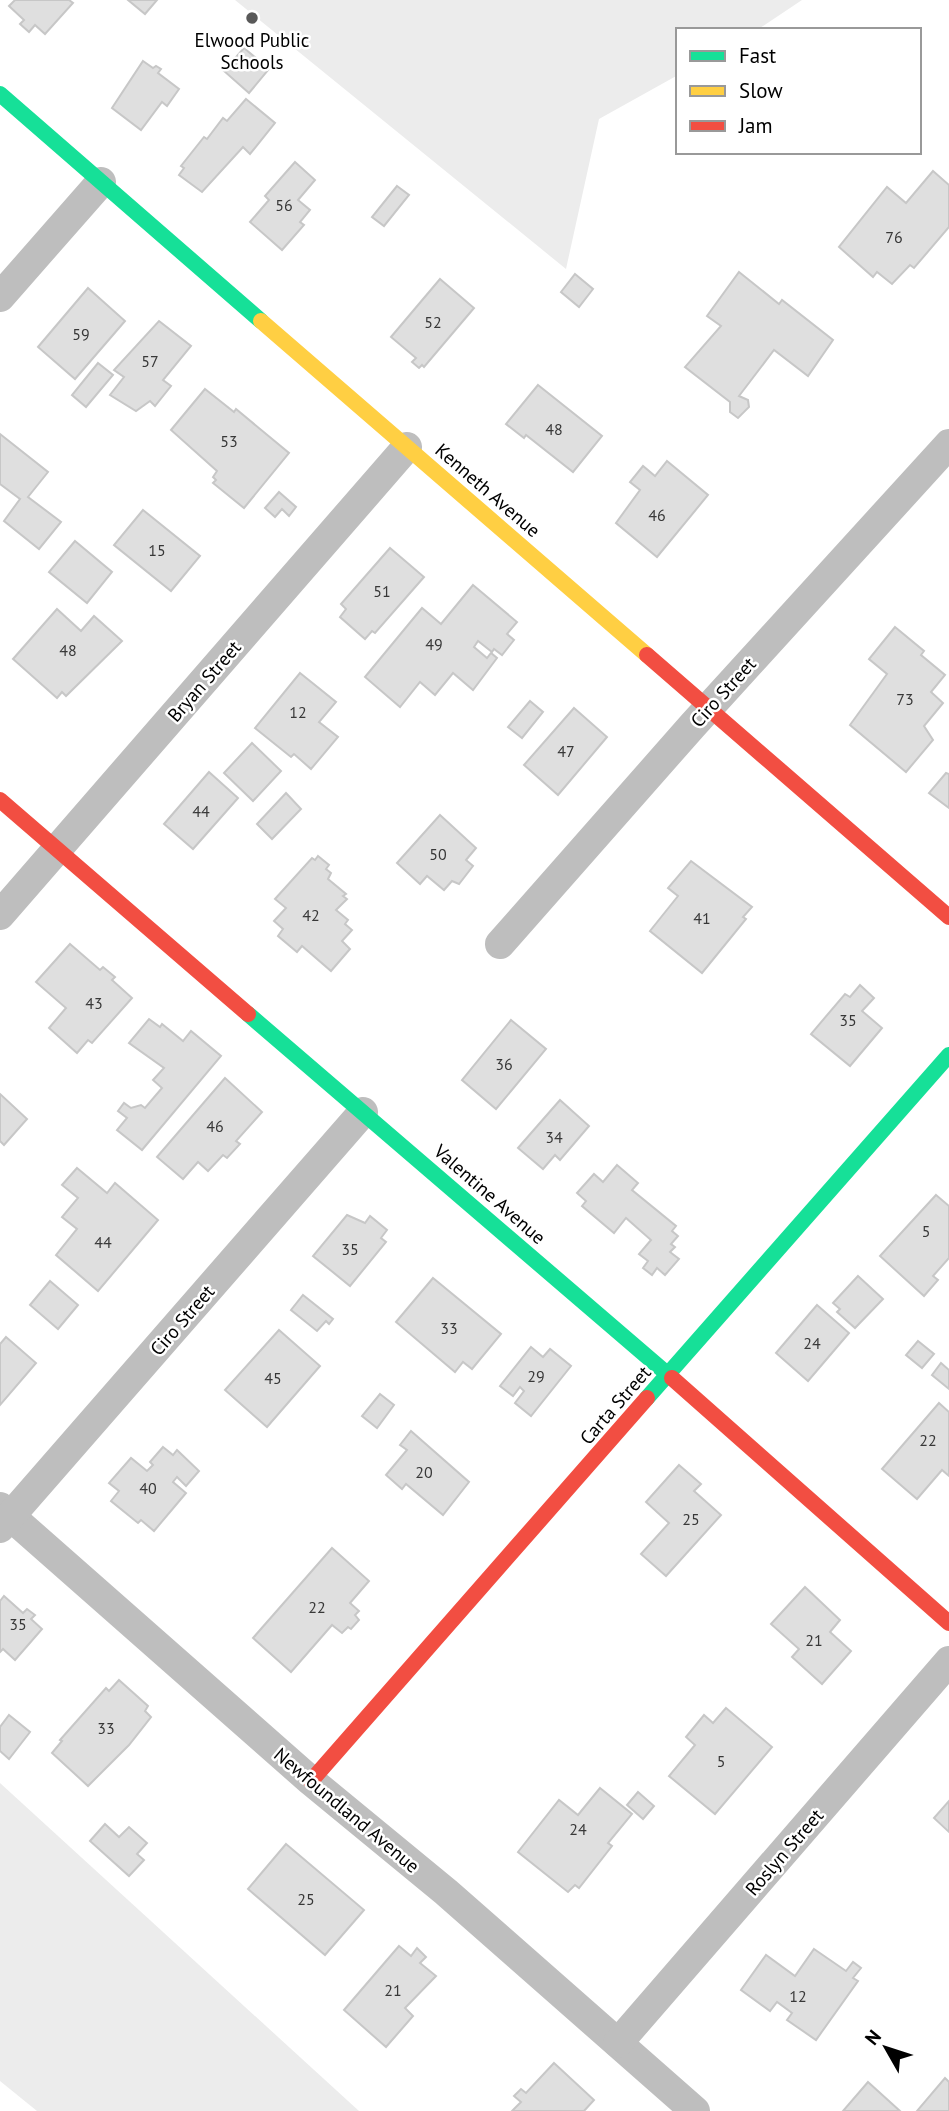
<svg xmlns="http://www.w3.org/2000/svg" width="949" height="2111" viewBox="0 0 949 2111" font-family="'PT Sans',sans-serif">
  <rect width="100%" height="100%" fill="#fff"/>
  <!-- green -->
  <g fill="#ececec">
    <path d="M 235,0 L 802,0 L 757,30 L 678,30 L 678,75 L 599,119 L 566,269 Z"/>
    <path d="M 0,1784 L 0,1783 L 359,2111 L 37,2111 L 0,2081 Z"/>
  </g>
  <!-- building -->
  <g fill="#dfdfdf" stroke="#c7c7c7" stroke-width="2">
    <path d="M 15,0 L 69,0 L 73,3 L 45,34 L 35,25 L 29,32 L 20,24 L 24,20 L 9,6 Z"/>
    <path d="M 128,0 L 157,0 L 145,14 Z"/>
    <path d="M 244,48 L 269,69 L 249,93 L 224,71 Z"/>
    <path d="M 143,61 L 153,68 L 156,66 L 161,69 L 158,73 L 179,89 L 167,106 L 162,102 L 141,130 L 112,108 Z"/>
    <path d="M 246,99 L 275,123 L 250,154 L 243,147 L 202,192 L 179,175 L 184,168 L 181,166 L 204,137 L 207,139 L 223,118 L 227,121 Z"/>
    <path d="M 295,162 L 315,180 L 298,200 L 310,210 L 300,222 L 304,225 L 282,250 L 250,222 L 269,200 L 265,196 Z"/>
    <path d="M 933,171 L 949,185 L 949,227 L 914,268 L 910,265 L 892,284 L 877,272 L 873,277 L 839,247 L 887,187 L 906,203 Z"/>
    <path d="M 397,186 L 409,195 L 384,226 L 372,217 Z"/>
    <path d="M 739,272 L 779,304 L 782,300 L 833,340 L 808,376 L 774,350 L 739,396 L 748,400 L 749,407 L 738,418 L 730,412 L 730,402 L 685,367 L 721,326 L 707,316 Z"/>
    <path d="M 575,274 L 593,289 L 579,307 L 561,292 Z"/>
    <path d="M 440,279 L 474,308 L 424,367 L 422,365 L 419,368 L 412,362 L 416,358 L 391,337 Z"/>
    <path d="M 88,288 L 125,321 L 75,379 L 38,347 Z"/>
    <path d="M 159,321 L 191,346 L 163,380 L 171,386 L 155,406 L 150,401 L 136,411 L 110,395 L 124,377 L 114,370 Z"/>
    <path d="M 98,363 L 113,375 L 86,407 L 72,395 Z"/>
    <path d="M 538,385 L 602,436 L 573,472 L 526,435 L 524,438 L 506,424 Z"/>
    <path d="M 205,389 L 234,412 L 236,409 L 289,453 L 244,508 L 213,483 L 216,480 L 213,477 L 217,471 L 171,430 Z"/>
    <path d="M 0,434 L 48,472 L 28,497 L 61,522 L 39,549 L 4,521 L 20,499 L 0,484 Z"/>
    <path d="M 667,461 L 708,495 L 657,557 L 616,523 L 640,490 L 630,482 L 643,466 L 655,476 Z"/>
    <path d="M 279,492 L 296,507 L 289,516 L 282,509 L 275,517 L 265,508 Z"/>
    <path d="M 143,510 L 200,556 L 171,591 L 114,545 Z"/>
    <path d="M 75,541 L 112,572 L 87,603 L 49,572 Z"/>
    <path d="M 390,548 L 424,577 L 375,633 L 372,631 L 365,639 L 340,617 L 346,609 L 341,604 Z"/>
    <path d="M 473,585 L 517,622 L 507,634 L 514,640 L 502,655 L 494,649 L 492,652 L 478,641 L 474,647 L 487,658 L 491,653 L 497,658 L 473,690 L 453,673 L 435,695 L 420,682 L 400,707 L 365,677 L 422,608 L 441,624 Z"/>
    <path d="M 57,609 L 81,631 L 94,616 L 122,641 L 66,696 L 62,692 L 57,698 L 13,659 Z"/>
    <path d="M 895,627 L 924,651 L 921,655 L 945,675 L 931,692 L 943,703 L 924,726 L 933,740 L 906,772 L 850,725 L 887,674 L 869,659 Z"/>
    <path d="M 300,673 L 336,702 L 319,722 L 338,737 L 311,769 L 294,754 L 291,757 L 255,728 Z"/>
    <path d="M 530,701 L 543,712 L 522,738 L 508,727 Z"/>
    <path d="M 574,708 L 607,737 L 558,795 L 524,765 Z"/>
    <path d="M 252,743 L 281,771 L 253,801 L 224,773 Z"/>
    <path d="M 209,772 L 238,798 L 193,849 L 164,824 Z"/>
    <path d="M 946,773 L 949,774 L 949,808 L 929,793 Z"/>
    <path d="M 286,793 L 301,809 L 272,839 L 257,824 Z"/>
    <path d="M 440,815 L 476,848 L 466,860 L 473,866 L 459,884 L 452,881 L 444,890 L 427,876 L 420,884 L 397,863 Z"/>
    <path d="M 318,856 L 329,865 L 326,869 L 331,873 L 328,879 L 346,894 L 343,896 L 347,899 L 336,910 L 348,920 L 345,924 L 352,930 L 342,941 L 350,949 L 331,971 L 302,946 L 297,952 L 278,936 L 283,929 L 274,921 L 286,908 L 275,899 L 312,858 L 315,860 Z"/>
    <path d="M 691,861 L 752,907 L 743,917 L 746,919 L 702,973 L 650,931 L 678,896 L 668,888 Z"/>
    <path d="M 70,944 L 100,970 L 103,967 L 115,977 L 112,980 L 132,998 L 92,1043 L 88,1040 L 77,1053 L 49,1028 L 66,1008 L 36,982 Z"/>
    <path d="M 860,985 L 874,998 L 862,1011 L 882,1028 L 850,1066 L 811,1034 L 845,994 L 850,997 Z"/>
    <path d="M 149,1019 L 160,1027 L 162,1024 L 183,1041 L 191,1031 L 221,1056 L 142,1150 L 117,1130 L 127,1118 L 118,1111 L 124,1103 L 131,1108 L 141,1105 L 145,1108 L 162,1088 L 153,1080 L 164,1068 L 129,1043 Z"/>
    <path d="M 511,1020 L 546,1049 L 496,1109 L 462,1080 Z"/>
    <path d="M 225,1078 L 262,1112 L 236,1141 L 240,1144 L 227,1158 L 223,1155 L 208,1171 L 198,1162 L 183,1179 L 157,1157 Z"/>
    <path d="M 0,1094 L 27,1119 L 4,1145 L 0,1141 Z"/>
    <path d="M 560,1100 L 589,1126 L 560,1160 L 555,1155 L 543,1169 L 518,1148 Z"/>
    <path d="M 617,1165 L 638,1183 L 632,1190 L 676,1226 L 672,1231 L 678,1236 L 671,1244 L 675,1247 L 670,1252 L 679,1259 L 665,1275 L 657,1268 L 652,1275 L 643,1268 L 648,1261 L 639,1254 L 651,1240 L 626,1218 L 614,1233 L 582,1206 L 586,1201 L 577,1193 L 594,1174 L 603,1182 Z"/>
    <path d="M 77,1168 L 107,1193 L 115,1183 L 158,1220 L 98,1291 L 56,1255 L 77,1229 L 62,1217 L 78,1198 L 62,1185 Z"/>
    <path d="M 936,1195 L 949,1206 L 949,1258 L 933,1276 L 938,1280 L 924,1296 L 880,1256 Z"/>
    <path d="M 347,1215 L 365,1223 L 370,1216 L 387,1230 L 381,1238 L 386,1242 L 350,1286 L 313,1256 Z"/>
    <path d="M 858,1276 L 883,1299 L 855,1328 L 837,1312 L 840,1309 L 833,1303 Z"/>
    <path d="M 433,1278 L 501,1334 L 472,1369 L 463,1362 L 455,1372 L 396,1322 Z"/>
    <path d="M 50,1281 L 78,1305 L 58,1329 L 30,1305 Z"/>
    <path d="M 303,1295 L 333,1319 L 329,1324 L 326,1321 L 317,1331 L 291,1310 Z"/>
    <path d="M 817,1305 L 849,1333 L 808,1381 L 776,1353 Z"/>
    <path d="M 279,1330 L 320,1366 L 267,1427 L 225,1390 Z"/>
    <path d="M 6,1337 L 36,1363 L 0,1405 L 0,1344 Z"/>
    <path d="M 918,1341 L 934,1354 L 922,1368 L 906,1355 Z"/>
    <path d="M 531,1347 L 543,1357 L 550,1349 L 571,1366 L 531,1416 L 515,1403 L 524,1391 L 520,1387 L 513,1396 L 500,1386 Z"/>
    <path d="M 941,1363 L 949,1370 L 949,1389 L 932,1375 Z"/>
    <path d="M 380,1394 L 394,1405 L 377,1428 L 362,1416 Z"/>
    <path d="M 939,1403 L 949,1412 L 949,1476 L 942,1470 L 917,1499 L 882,1469 Z"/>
    <path d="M 411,1431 L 469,1482 L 443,1515 L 406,1484 L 402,1489 L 386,1475 L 407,1450 L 400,1445 Z"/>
    <path d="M 163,1447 L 173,1455 L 177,1450 L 199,1471 L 186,1486 L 177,1477 L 173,1482 L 186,1493 L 154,1531 L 141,1520 L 138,1523 L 111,1501 L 119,1491 L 109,1483 L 131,1458 L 147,1471 L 153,1465 L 150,1462 Z"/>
    <path d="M 679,1465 L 701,1484 L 694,1491 L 721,1515 L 666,1576 L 641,1554 L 669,1523 L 646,1502 Z"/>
    <path d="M 332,1548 L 369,1581 L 350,1603 L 359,1611 L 355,1615 L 359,1620 L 351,1629 L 348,1627 L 342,1633 L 332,1625 L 291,1672 L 253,1638 Z"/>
    <path d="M 805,1587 L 840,1620 L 830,1632 L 851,1651 L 822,1684 L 792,1657 L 799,1649 L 771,1624 Z"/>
    <path d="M 4,1596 L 23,1613 L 27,1609 L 35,1615 L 31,1619 L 42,1629 L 15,1660 L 3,1649 L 0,1652 L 0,1601 Z"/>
    <path d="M 119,1680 L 148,1706 L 145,1711 L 151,1717 L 129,1745 L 88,1786 L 52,1753 L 62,1741 L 60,1740 L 106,1688 L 109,1691 Z"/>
    <path d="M 726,1708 L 772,1747 L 715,1814 L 669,1776 L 695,1745 L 686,1737 L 704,1715 L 713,1723 Z"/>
    <path d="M 9,1715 L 30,1732 L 9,1759 L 0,1751 L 0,1727 Z"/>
    <path d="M 600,1788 L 632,1814 L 608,1843 L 612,1846 L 579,1888 L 575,1885 L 568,1892 L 518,1852 L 559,1800 L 578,1815 Z"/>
    <path d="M 638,1792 L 654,1806 L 643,1819 L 627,1805 Z"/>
    <path d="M 949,1801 L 949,1832 L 934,1818 Z"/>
    <path d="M 105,1824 L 119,1837 L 129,1827 L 147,1843 L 137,1854 L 144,1860 L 129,1876 L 90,1841 Z"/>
    <path d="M 286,1844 L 364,1910 L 325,1955 L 248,1889 Z"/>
    <path d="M 399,1946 L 411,1956 L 417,1948 L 426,1957 L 420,1963 L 436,1976 L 405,2008 L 413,2016 L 386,2047 L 344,2010 Z"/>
    <path d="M 814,1949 L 846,1971 L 853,1962 L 861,1968 L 853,1978 L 858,1981 L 816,2040 L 787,2020 L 792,2013 L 777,2002 L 770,2011 L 741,1990 L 766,1955 L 795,1976 Z"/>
    <path d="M 554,2063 L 594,2100 L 584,2111 L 512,2111 L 521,2102 L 514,2096 L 521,2089 L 526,2093 Z"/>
    <path d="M 945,2078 L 949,2082 L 949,2111 L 917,2111 Z"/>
    <path d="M 868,2082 L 900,2111 L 843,2111 Z"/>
  </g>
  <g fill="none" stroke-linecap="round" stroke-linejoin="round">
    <!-- street -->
    <g stroke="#bebebe" stroke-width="30">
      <path d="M 0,297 L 101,182"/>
      <path d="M 0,915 L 407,447"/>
      <path d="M 500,944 L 693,725 L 949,444"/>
      <path d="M 0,1507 L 311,1781 L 446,1892 L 695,2111"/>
      <path d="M 0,1528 L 363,1112"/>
      <path d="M 618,2043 L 949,1661"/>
    </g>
    <!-- fast -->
    <g stroke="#16e098" stroke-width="16">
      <path d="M 0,94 L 261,321"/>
      <path d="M 248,1014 L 672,1378"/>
      <path d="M 647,1398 L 949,1055"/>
    </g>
    <!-- slow -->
    <path stroke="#ffcf43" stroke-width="16" d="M 261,321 L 647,655"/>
    <!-- jam -->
    <g stroke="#f24e42" stroke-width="16">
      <path d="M 647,655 L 949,917"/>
      <path d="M 0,800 L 248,1014"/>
      <path d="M 672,1378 L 949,1623"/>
      <path d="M 311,1781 L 647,1398"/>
    </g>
  </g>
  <!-- markers -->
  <circle fill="#595959" stroke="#fff" stroke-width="2.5" cx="252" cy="18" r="7"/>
  <g text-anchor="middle" stroke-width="5" stroke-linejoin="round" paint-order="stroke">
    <!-- number labels -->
    <g font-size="16" fill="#383838">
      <text x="284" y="211">56</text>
      <text x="894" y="243">76</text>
      <text x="433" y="328">52</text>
      <text x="81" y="340">59</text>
      <text x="150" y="367">57</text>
      <text x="554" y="435">48</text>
      <text x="229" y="447">53</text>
      <text x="657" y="521">46</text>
      <text x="157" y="556">15</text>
      <text x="382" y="597">51</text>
      <text x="434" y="650">49</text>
      <text x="68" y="656">48</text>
      <text x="905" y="705">73</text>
      <text x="298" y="718">12</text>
      <text x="566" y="757">47</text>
      <text x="201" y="817">44</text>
      <text x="438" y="860">50</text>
      <text x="311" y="921">42</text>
      <text x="702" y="924">41</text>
      <text x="94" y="1009">43</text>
      <text x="848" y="1026">35</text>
      <text x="504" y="1070">36</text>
      <text x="215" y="1132">46</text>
      <text x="554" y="1143">34</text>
      <text x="926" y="1237">5</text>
      <text x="103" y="1248">44</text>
      <text x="350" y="1255">35</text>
      <text x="449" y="1334">33</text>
      <text x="812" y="1349">24</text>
      <text x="536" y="1382">29</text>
      <text x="273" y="1384">45</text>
      <text x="928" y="1446">22</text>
      <text x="424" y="1478">20</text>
      <text x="148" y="1494">40</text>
      <text x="691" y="1525">25</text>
      <text x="317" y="1613">22</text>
      <text x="18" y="1630">35</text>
      <text x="814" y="1646">21</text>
      <text x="106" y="1734">33</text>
      <text x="721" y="1767">5</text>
      <text x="578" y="1835">24</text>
      <text x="306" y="1905">25</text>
      <text x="393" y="1996">21</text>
      <text x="798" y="2002">12</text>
    </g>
    <!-- poi labels -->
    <g font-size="19" fill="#000" stroke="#fff">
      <text x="252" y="47">Elwood Public<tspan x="252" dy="22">Schools</tspan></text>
    </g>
    <!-- street labels -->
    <g font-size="19" fill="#000" stroke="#fff">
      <text transform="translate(488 490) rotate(41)" y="7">Kenneth Avenue</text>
      <text transform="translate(204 681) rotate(-49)" y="7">Bryan Street</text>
      <text transform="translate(723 692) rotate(-48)" y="7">Ciro Street</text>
      <text transform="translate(490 1194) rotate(41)" y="7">Valentine Avenue</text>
      <text transform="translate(182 1320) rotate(-49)" y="7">Ciro Street</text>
      <text transform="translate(615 1405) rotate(-49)" y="7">Carta Street</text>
      <text transform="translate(347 1810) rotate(40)" y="7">Newfoundland Avenue</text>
      <text transform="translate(784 1852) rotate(-49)" y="7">Roslyn Street</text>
    </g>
  </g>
  <!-- legend -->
  <rect x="676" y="28" width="245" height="126" fill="#ffffff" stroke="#999999" stroke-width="2"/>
  <rect x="690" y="51" width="35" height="10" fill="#16e098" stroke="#999999" stroke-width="2"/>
  <text x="739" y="63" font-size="21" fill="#000000">Fast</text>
  <rect x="690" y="86" width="35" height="10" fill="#ffcf43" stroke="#999999" stroke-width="2"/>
  <text x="739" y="98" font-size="21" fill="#000000">Slow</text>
  <rect x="690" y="121" width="35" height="10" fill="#f24e42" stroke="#999999" stroke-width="2"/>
  <text x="739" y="133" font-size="21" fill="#000000">Jam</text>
  <!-- north arrow -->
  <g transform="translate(886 2048) rotate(309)" stroke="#ffffff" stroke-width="5" paint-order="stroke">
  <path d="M0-5L12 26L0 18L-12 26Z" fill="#000000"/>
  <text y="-10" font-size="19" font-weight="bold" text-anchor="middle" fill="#000000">N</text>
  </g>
</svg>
